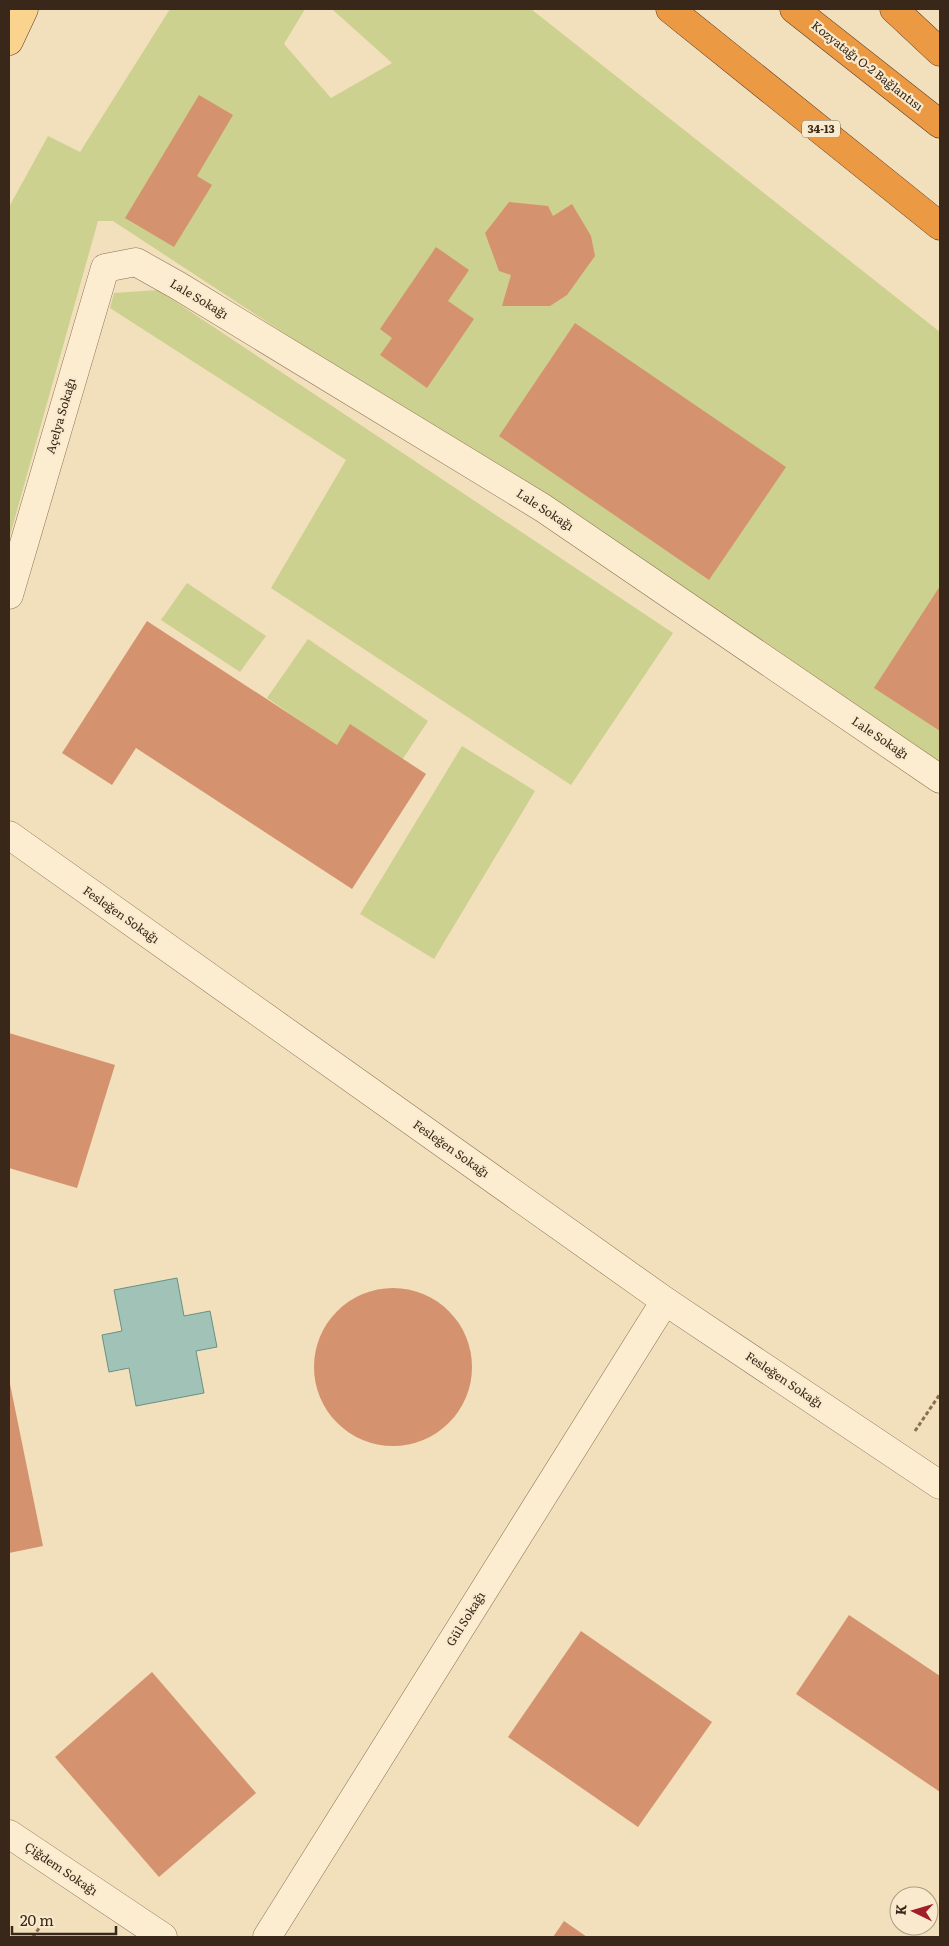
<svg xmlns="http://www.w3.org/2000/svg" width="949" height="1946" viewBox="0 0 949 1946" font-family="Literata,serif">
  <rect width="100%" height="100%" fill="#f2dfbc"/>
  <!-- green -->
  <g fill="#cdd18f">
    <path d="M 170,9 L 305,9 L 284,44 L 331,98 L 392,63 L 332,9 L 531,9 L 940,332 L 940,763 L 113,221 L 98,221 L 9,539 L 9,207 L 48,136 L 80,152 Z"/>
    <path d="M 158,290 L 673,633 L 571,785 L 271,588 L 346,460 L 110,308 L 114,293 Z"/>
    <path d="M 187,583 L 266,636 L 240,672 L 161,620 Z"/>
    <path d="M 308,639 L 428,721 L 388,781 L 267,698 Z"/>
    <path d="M 462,746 L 535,791 L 434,959 L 360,914 Z"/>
  </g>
  <!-- water -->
  <path fill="#a1c3b7" stroke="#679185" d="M 177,1278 L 184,1316 L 210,1311 L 217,1347 L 196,1351 L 204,1393 L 136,1406 L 129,1368 L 109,1372 L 102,1335 L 122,1331 L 114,1290 Z"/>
  <!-- building -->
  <g fill="#d4936e">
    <path d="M 199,95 L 233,115 L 197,176 L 212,185 L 174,247 L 125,218 Z"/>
    <path d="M 509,202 L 548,206 L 553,216 L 572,204 L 591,236 L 595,256 L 567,295 L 550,306 L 502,306 L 511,275 L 499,271 L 485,233 Z"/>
    <path d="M 436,247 L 469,270 L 448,301 L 474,319 L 427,388 L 380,355 L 392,338 L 380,329 Z"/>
    <path d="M 575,323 L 786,467 L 709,580 L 499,436 Z"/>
    <path d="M 940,586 L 940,731 L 874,688 Z"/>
    <path d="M 147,621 L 337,745 L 350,724 L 426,774 L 352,889 L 136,748 L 112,785 L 62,753 Z"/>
    <path d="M 9,1033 L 115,1065 L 77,1188 L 9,1168 Z"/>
    <circle cx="393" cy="1367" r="79"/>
    <path d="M 10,1384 L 43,1546 L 9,1553 L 9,1385 Z"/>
    <path d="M 849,1615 L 940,1676 L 940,1792 L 796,1694 Z"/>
    <path d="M 581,1631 L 712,1722 L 638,1827 L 508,1737 Z"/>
    <path d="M 152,1672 L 256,1793 L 159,1877 L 55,1757 Z"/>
    <path d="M 564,1921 L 587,1937 L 553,1937 Z"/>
  </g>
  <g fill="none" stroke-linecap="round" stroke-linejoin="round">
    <defs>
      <g id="minor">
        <path d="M 9,595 L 105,268 L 136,262 L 177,285 L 543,508 L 940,779"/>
        <path d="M 9,835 L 665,1301 L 940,1485"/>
        <path d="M 9,1834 L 163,1937"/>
        <path d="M 267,1937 L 665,1301"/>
      </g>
      <path id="major" d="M 9,41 L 24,9"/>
      <g id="highway">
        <path d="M 670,9 L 940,226"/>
        <path d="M 794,9 L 940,124"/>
        <path d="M 894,9 L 940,52"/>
      </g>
    </defs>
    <!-- minor casing -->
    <use href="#minor" stroke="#8b6f54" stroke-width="29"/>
    <!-- major casing -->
    <use href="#major" stroke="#583d29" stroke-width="29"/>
    <!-- highway casing -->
    <use href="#highway" stroke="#583d29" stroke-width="29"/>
    <!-- path -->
    <g stroke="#8b6f54" stroke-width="3" stroke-dasharray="4 2.5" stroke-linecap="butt">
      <path d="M 915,1431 L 940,1394"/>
      <path d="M 33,1937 L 46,1918"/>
    </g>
    <!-- minor -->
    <use href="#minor" stroke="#fcedd0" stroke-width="28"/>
    <!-- major -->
    <use href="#major" stroke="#fad38f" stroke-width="28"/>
    <!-- highway -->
    <use href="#highway" stroke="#ec9943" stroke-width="28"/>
  </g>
  <g text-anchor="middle" stroke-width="4.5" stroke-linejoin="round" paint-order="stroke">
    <!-- shield labels -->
    <rect fill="#f9eacd" stroke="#736250" stroke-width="1" x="802" y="120.5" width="38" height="17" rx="4"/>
    <g font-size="11" font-weight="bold" fill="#39281a">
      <text x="821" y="133">34-13</text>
    </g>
    <!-- street labels -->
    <g font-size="12" fill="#39281a" stroke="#f9eacd">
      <text transform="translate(867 66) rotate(38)" y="4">Kozyatağı O-2 Bağlantısı</text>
      <text transform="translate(199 299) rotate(31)" y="4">Lale Sokağı</text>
      <text transform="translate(61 416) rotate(-74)" y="4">Açelya Sokağı</text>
      <text transform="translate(545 510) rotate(33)" y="4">Lale Sokağı</text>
      <text transform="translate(880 738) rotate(34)" y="4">Lale Sokağı</text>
      <text transform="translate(121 915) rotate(35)" y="4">Fesleğen Sokağı</text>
      <text transform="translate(451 1149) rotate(35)" y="4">Fesleğen Sokağı</text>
      <text transform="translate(784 1380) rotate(34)" y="4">Fesleğen Sokağı</text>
      <text transform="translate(466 1619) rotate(-58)" y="4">Gül Sokağı</text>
      <text transform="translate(61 1869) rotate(34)" y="4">Çiğdem Sokağı</text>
    </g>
  </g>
  <!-- border -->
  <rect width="949" height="1946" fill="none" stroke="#39281a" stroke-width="20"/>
  <!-- north arrow -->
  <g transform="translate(914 1911) rotate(275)"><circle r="24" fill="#f9eacd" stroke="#ac9c85"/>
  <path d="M0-4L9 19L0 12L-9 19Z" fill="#a11e26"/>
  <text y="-8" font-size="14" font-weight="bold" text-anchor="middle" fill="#39281a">K</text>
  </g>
  <!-- scale -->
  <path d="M12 1926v8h104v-8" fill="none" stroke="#39281a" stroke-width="2.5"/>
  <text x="20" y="1926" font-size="15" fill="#39281a" stroke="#f9eacd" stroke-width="4" paint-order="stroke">20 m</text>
</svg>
